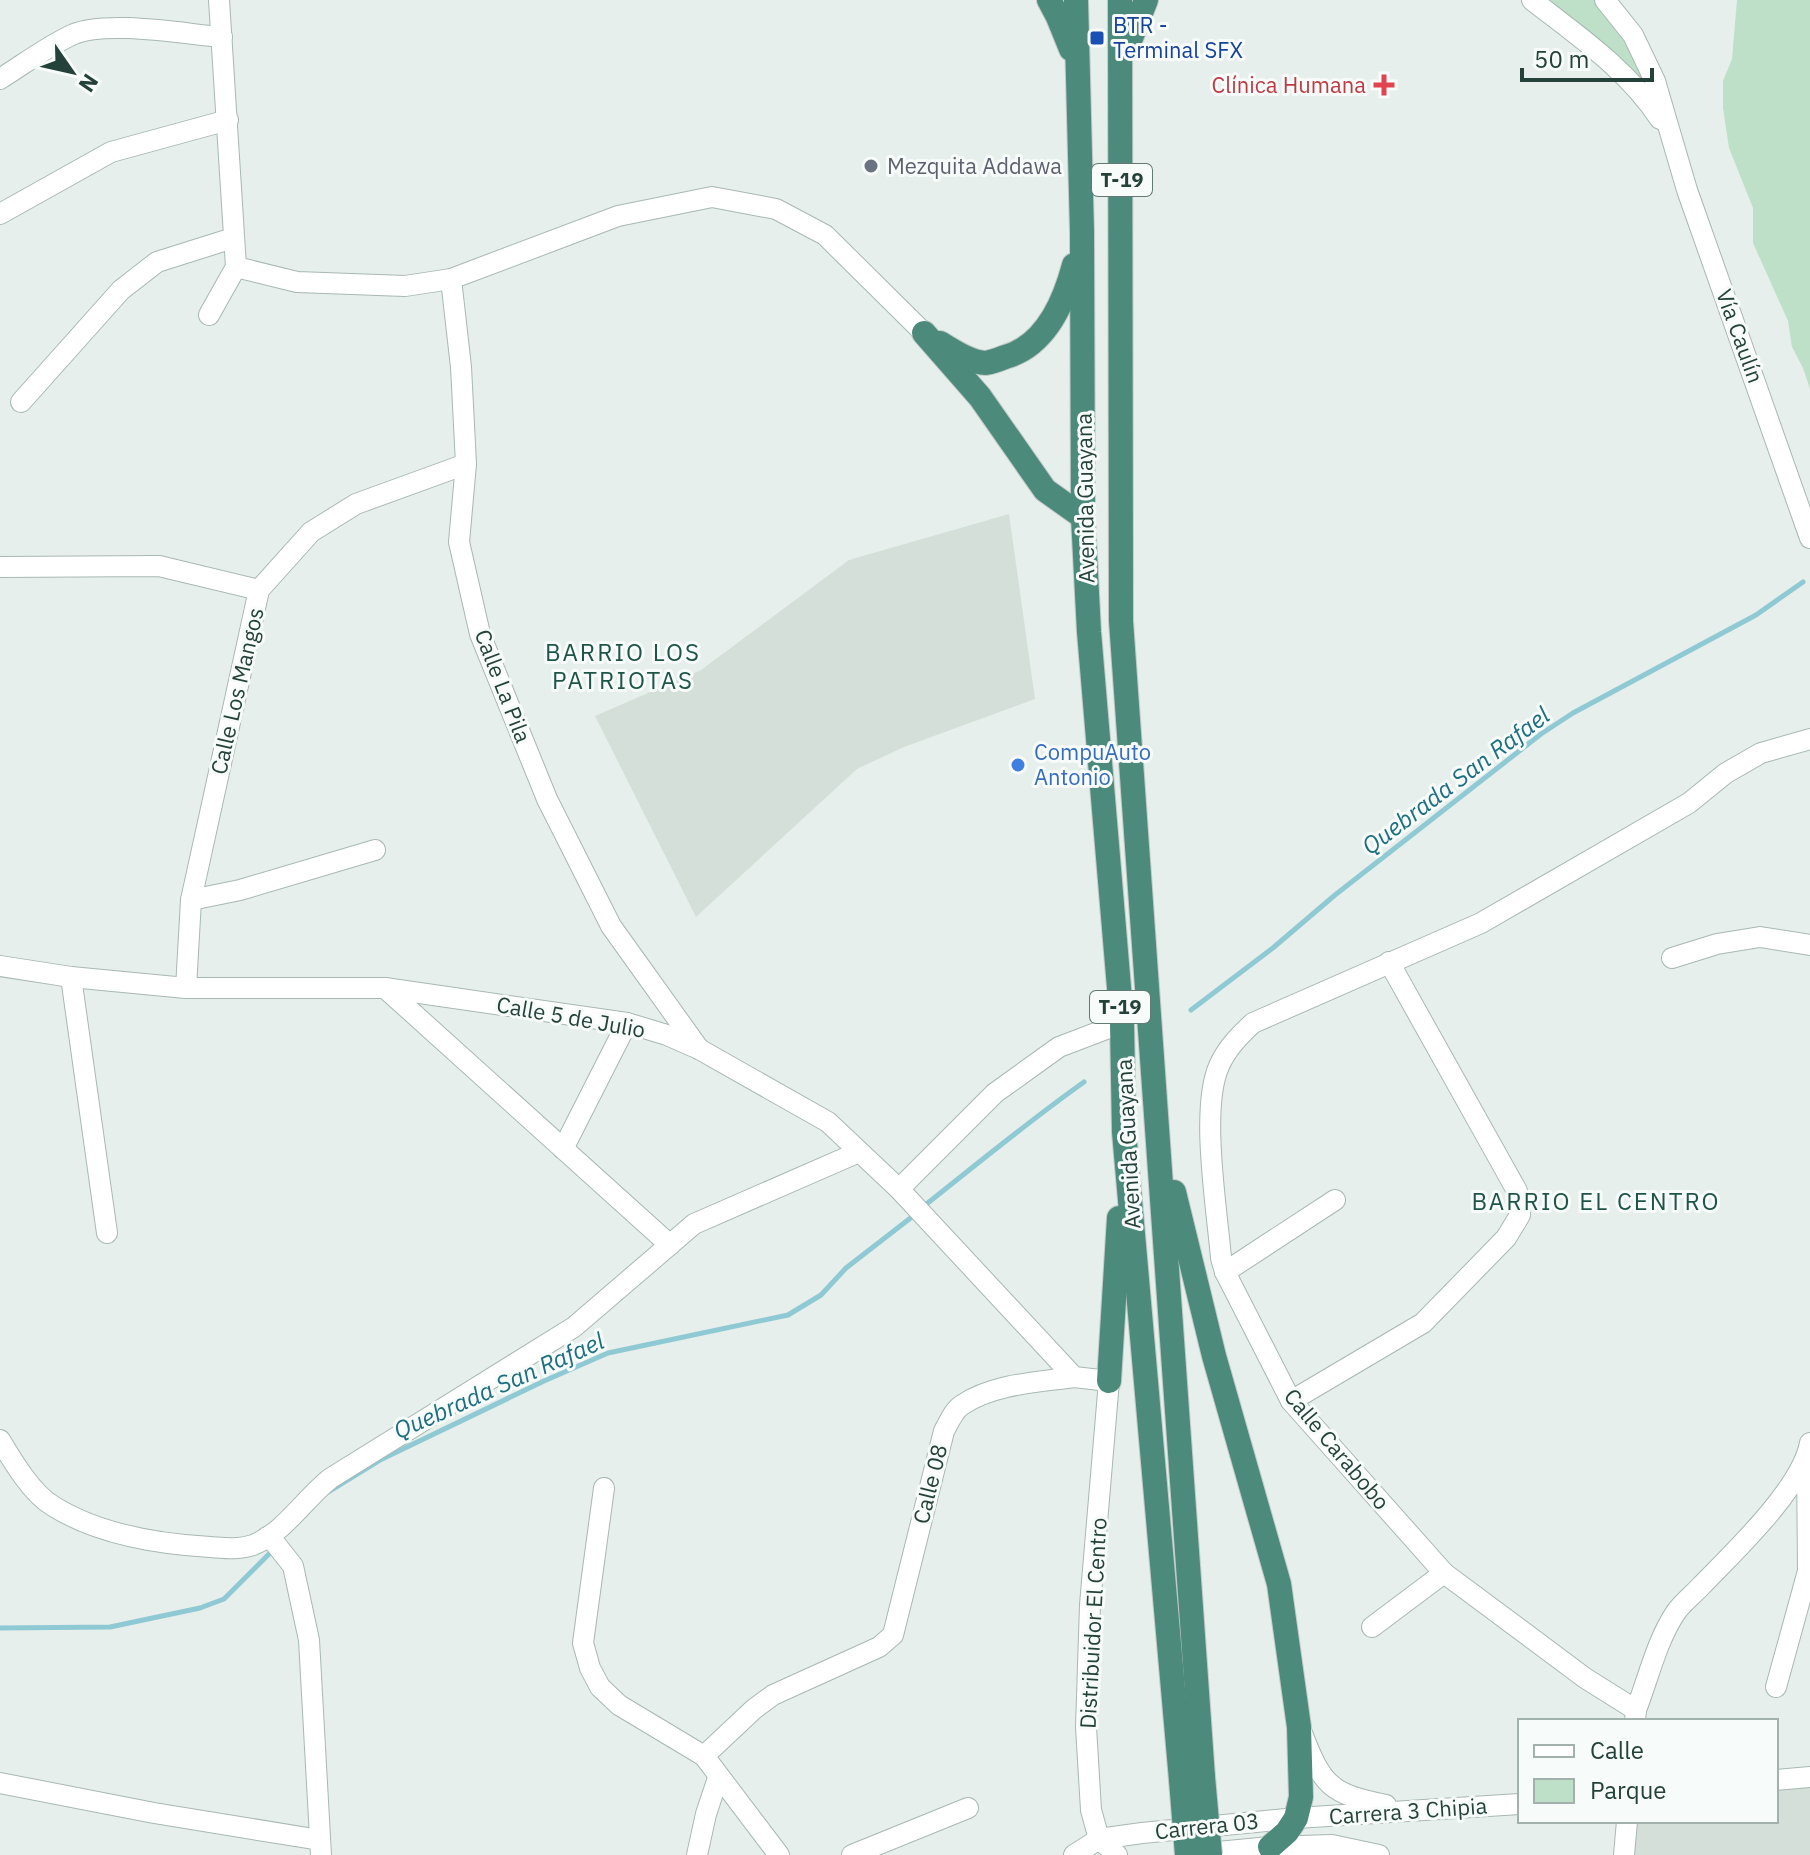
<svg xmlns="http://www.w3.org/2000/svg" width="1810" height="1855" viewBox="0 0 1810 1855" font-family="'IBM Plex Sans',sans-serif">
  <rect width="100%" height="100%" fill="#e6efeb"/>
  <!-- built -->
  <g fill="#d4dfda">
    <path d="M 1009,514 L 1035,699 L 904,747 L 857,769 L 696,917 L 595,716 L 701,670 L 849,560 Z"/>
    <path d="M 1810,1777 L 1810,1855 L 1624,1855 L 1627,1821 L 1776,1821 L 1776,1780 Z"/>
  </g>
  <!-- green -->
  <g fill="#bfe0c8">
    <path d="M 1536,0 L 1605,0 L 1617,14 L 1670,134 Z"/>
    <path d="M 1737,0 L 1810,0 L 1810,389 L 1803,368 L 1792,347 L 1788,321 L 1753,243 L 1753,208 L 1729,148 L 1723,108 L 1723,81 L 1732,59 Z"/>
  </g>
  <g fill="none" stroke-linecap="round" stroke-linejoin="round">
    <!-- stream -->
    <g stroke="#8ec9d4" stroke-width="5">
      <path d="M 1191,1010 L 1274,947 L 1335,895 L 1541,734 L 1573,713 L 1756,615 L 1803,582"/>
      <path d="M 924,1206 C 977,1164 1029,1121 1084,1082"/>
      <path d="M 328,1492 L 380,1460 L 544,1381 L 608,1353 L 788,1315 L 821,1295 L 846,1268 L 917,1213"/>
      <path d="M 0,1628 L 110,1627 L 200,1608 L 224,1599 L 274,1549"/>
    </g>
    <defs>
      <g id="minor">
        <path d="M 1532,0 C 1578,36 1628,70 1660,119"/>
        <path d="M 1605,0 L 1633,35 L 1655,81 L 1687,190 L 1810,538"/>
        <path d="M 0,79 C 24,64 49,45 74,34 C 108,20 184,34 222,37"/>
        <path d="M 0,214 L 111,152 L 228,120"/>
        <path d="M 236,267 L 297,282 L 405,286 L 451,279 L 618,216 L 712,197 L 776,209 L 825,235 L 924,333"/>
        <path d="M 451,279 L 461,367 L 466,464 L 459,542 L 480,634 L 547,799 L 611,926 L 699,1049"/>
        <path d="M 209,315 L 236,267 L 219,0"/>
        <path d="M 21,402 L 121,290 L 157,262 L 233,238"/>
        <path d="M 0,567 L 159,566 L 259,590"/>
        <path d="M 191,900 L 240,890 L 375,850"/>
        <path d="M 1672,958 L 1717,944 L 1760,937 L 1810,945"/>
        <path d="M 0,966 L 71,977 L 186,988 L 385,988 L 627,1023 L 667,1035 L 699,1049 L 828,1122 L 899,1189 L 1074,1377 L 1109,1381 L 1090,1605 L 1086,1727 L 1091,1810 L 1099,1839 L 1117,1855"/>
        <path d="M 71,977 L 107,1233"/>
        <path d="M 186,988 L 191,900 L 259,590 L 311,532 L 356,504 L 466,464"/>
        <path d="M 385,988 L 670,1245"/>
        <path d="M 563,1149 L 627,1023"/>
        <path d="M 899,1189 L 995,1093 L 1059,1047 L 1122,1023"/>
        <path d="M 1225,1272 L 1335,1200"/>
        <path d="M 1291,1401 L 1423,1323 L 1506,1238 L 1520,1215 L 1517,1191 L 1389,962"/>
        <path d="M 0,1440 C 12,1460 32,1494 53,1506 C 99,1535 158,1544 210,1547 C 225,1548 239,1550 253,1545 C 284,1533 305,1498 331,1478 L 574,1327 L 694,1224 L 859,1152"/>
        <path d="M 604,1488 L 583,1643 L 590,1668 L 600,1687 L 619,1705 L 704,1756 L 779,1855"/>
        <path d="M 267,1537 L 274,1542 L 293,1566 L 309,1640 L 321,1855"/>
        <path d="M 1372,1627 L 1444,1573"/>
        <path d="M 1776,1687 L 1808,1571 L 1807,1460"/>
        <path d="M 1636,1710 L 1585,1678 L 1444,1573 L 1291,1401 L 1225,1272 L 1221,1258 C 1217,1209 1200,1109 1219,1066 C 1227,1048 1239,1036 1253,1023 L 1481,923 L 1689,803 L 1726,773 L 1761,753 L 1810,739"/>
        <path d="M 1635,1721 L 1636,1710 C 1648,1679 1657,1640 1676,1612 C 1683,1602 1694,1594 1702,1585 C 1734,1552 1802,1488 1810,1443"/>
        <path d="M 1302,1733 C 1322,1785 1330,1794 1386,1805"/>
        <path d="M 704,1756 L 754,1709 L 773,1695 L 879,1647 L 893,1635 L 944,1431 C 949,1422 954,1410 962,1405 C 993,1384 1038,1382 1074,1377"/>
        <path d="M 1776,1780 L 1810,1777"/>
        <path d="M 0,1783 L 154,1813 L 320,1840"/>
        <path d="M 1197,1854 L 1270,1847 L 1332,1845 L 1379,1855"/>
        <path d="M 697,1855 L 706,1814 L 718,1778"/>
        <path d="M 852,1855 L 968,1808"/>
        <path d="M 1074,1855 L 1099,1839 L 1142,1833 L 1296,1818 L 1520,1804"/>
        <path d="M 1624,1855 L 1627,1821"/>
      </g>
      <g id="trunk">
        <path d="M 1049,0 L 1058,17 L 1071,49"/>
        <path d="M 1076,0 L 1082,232 L 1083,517 L 1089,632 L 1122,1023 L 1124,1132 L 1181,1780"/>
        <path d="M 1120,0 L 1121,621 L 1203,1777"/>
        <path d="M 1127,48 L 1146,0"/>
        <path d="M 924,333 L 980,397 L 1045,490 L 1083,517"/>
        <path d="M 940,343 C 953,351 971,363 986,363 C 992,362 1000,359 1005,357 C 1045,346 1064,303 1074,265"/>
        <path d="M 1174,1192 L 1214,1356 L 1279,1584 L 1299,1727 L 1301,1797 L 1296,1818 L 1287,1832 L 1270,1847"/>
        <path d="M 1109,1381 L 1119,1218"/>
      </g>
    </defs>
    <!-- minor casing -->
    <use href="#minor" stroke="#a8b8b2" stroke-width="22"/>
    <!-- trunk casing -->
    <use href="#trunk" stroke="#c2cac8" stroke-width="26"/>
    <!-- minor -->
    <use href="#minor" stroke="#fff" stroke-width="20"/>
    <!-- trunk -->
    <use href="#trunk" stroke="#4c8a7c" stroke-width="24"/>
    <defs>
      <g id="trunk-bridge">
        <path d="M 1203,1777 L 1210,1855"/>
        <path d="M 1181,1780 L 1187,1855"/>
      </g>
    </defs>
    <!-- trunk-bridge casing -->
    <use href="#trunk-bridge" stroke="#c2cac8" stroke-width="26" stroke-linecap="butt"/>
    <!-- trunk-bridge -->
    <use href="#trunk-bridge" stroke="#4c8a7c" stroke-width="24"/>
  </g>
  <!-- markers -->
  <rect fill="#1a4fb4" stroke="#f7fbf9" stroke-width="3" x="1089" y="30" width="16" height="16" rx="4"/>
  <path fill="#e0444e" stroke="#f7fbf9" stroke-width="3" d="M1380 73h8v8h8v8h-8v8h-8v-8h-8v-8h8z"/>
  <circle fill="#6b7280" stroke="#f7fbf9" stroke-width="3" cx="871" cy="166" r="8"/>
  <circle fill="#3f7fe0" stroke="#f7fbf9" stroke-width="3" cx="1018" cy="765" r="8"/>
  <g text-anchor="middle" stroke-width="6" stroke-linejoin="round" paint-order="stroke">
    <!-- shield labels -->
    <g fill="#f7fbf9" stroke="#637a73" stroke-width="2">
      <rect x="1092" y="164" width="60" height="32" rx="6"/>
      <rect x="1090" y="991" width="60" height="32" rx="6"/>
    </g>
    <g font-size="20" font-weight="bold" fill="#24423a">
      <text x="1122" y="187">T-19</text>
      <text x="1120" y="1014">T-19</text>
    </g>
    <!-- transit labels -->
    <g font-size="22" fill="#164399" stroke="#f7fbf9" text-anchor="start">
      <text x="1113" y="33">BTR -<tspan x="1113" dy="25">Terminal SFX</tspan></text>
    </g>
    <!-- health labels -->
    <g font-size="22" fill="#be3a42" stroke="#f7fbf9" text-anchor="end">
      <text x="1366" y="93">Clínica Humana</text>
    </g>
    <!-- worship labels -->
    <g font-size="22" fill="#5b616d" stroke="#f7fbf9" text-anchor="start">
      <text x="887" y="174">Mezquita Addawa</text>
    </g>
    <!-- street labels -->
    <g font-size="22" fill="#24423a" stroke="#f7fbf9">
      <text transform="translate(1740 336) rotate(70)" y="8">Vía Caulín</text>
      <text transform="translate(1085 498) rotate(-91)" y="8">Avenida Guayana</text>
      <text transform="translate(503 686) rotate(69)" y="8">Calle La Pila</text>
      <text transform="translate(237 691) rotate(-77)" y="8">Calle Los Mangos</text>
      <text transform="translate(571 1017) rotate(10)" y="8">Calle 5 de Julio</text>
      <text transform="translate(1128 1144) rotate(-93)" y="8">Avenida Guayana</text>
      <text transform="translate(1337 1449) rotate(50)" y="8">Calle Carabobo</text>
      <text transform="translate(930 1484) rotate(-76)" y="8">Calle 08</text>
      <text transform="translate(1093 1623) rotate(-87)" y="8">Distribuidor El Centro</text>
      <text transform="translate(1408 1811) rotate(-4)" y="8">Carrera 3 Chipia</text>
      <text transform="translate(1207 1826) rotate(-6)" y="8">Carrera 03</text>
    </g>
    <!-- shop labels -->
    <g font-size="22" fill="#366cbe" stroke="#f7fbf9" text-anchor="start">
      <text x="1034" y="760">CompuAuto<tspan x="1034" dy="25">Antonio</tspan></text>
    </g>
    <!-- neighbourhood labels -->
    <g font-size="24" letter-spacing="2" fill="#1f5548" stroke="#f7fbf9">
      <text x="623" y="661">BARRIO LOS<tspan x="623" dy="28">PATRIOTAS</tspan></text>
      <text x="1596" y="1210">BARRIO EL CENTRO</text>
    </g>
    <!-- water labels -->
    <g font-size="24" font-style="italic" fill="#1c6f80" stroke="#f7fbf9">
      <text transform="translate(1456 781) rotate(-37)" y="8">Quebrada San Rafael</text>
      <text transform="translate(499 1386) rotate(-24)" y="8">Quebrada San Rafael</text>
    </g>
  </g>
  <!-- legend -->
  <rect x="1518" y="1719" width="260" height="104" fill="#f7fbf9" stroke="#a3b1ad" stroke-width="2"/>
  <rect x="1534" y="1745" width="40" height="12" fill="#ffffff" stroke="#a3b1ad" stroke-width="2"/>
  <text x="1590" y="1759" font-size="24" fill="#24423a">Calle</text>
  <rect x="1534" y="1779" width="40" height="24" fill="#bfe0c8" stroke="#a3b1ad" stroke-width="2"/>
  <text x="1590" y="1799" font-size="24" fill="#24423a">Parque</text>
  <!-- north arrow -->
  <g transform="translate(72 72) rotate(124)" stroke="#f7fbf9" stroke-width="6" paint-order="stroke">
  <path d="M0-6L14 30L0 20L-14 30Z" fill="#24423a"/>
  <text y="-12" font-size="22" font-weight="bold" text-anchor="middle" fill="#24423a">N</text>
  </g>
  <!-- scale -->
  <path d="M1522 68v12h130v-12" fill="none" stroke="#24423a" stroke-width="4"/>
  <text x="1534" y="68" font-size="24" fill="#24423a" stroke="#f7fbf9" stroke-width="6" paint-order="stroke">50 m</text>
</svg>
